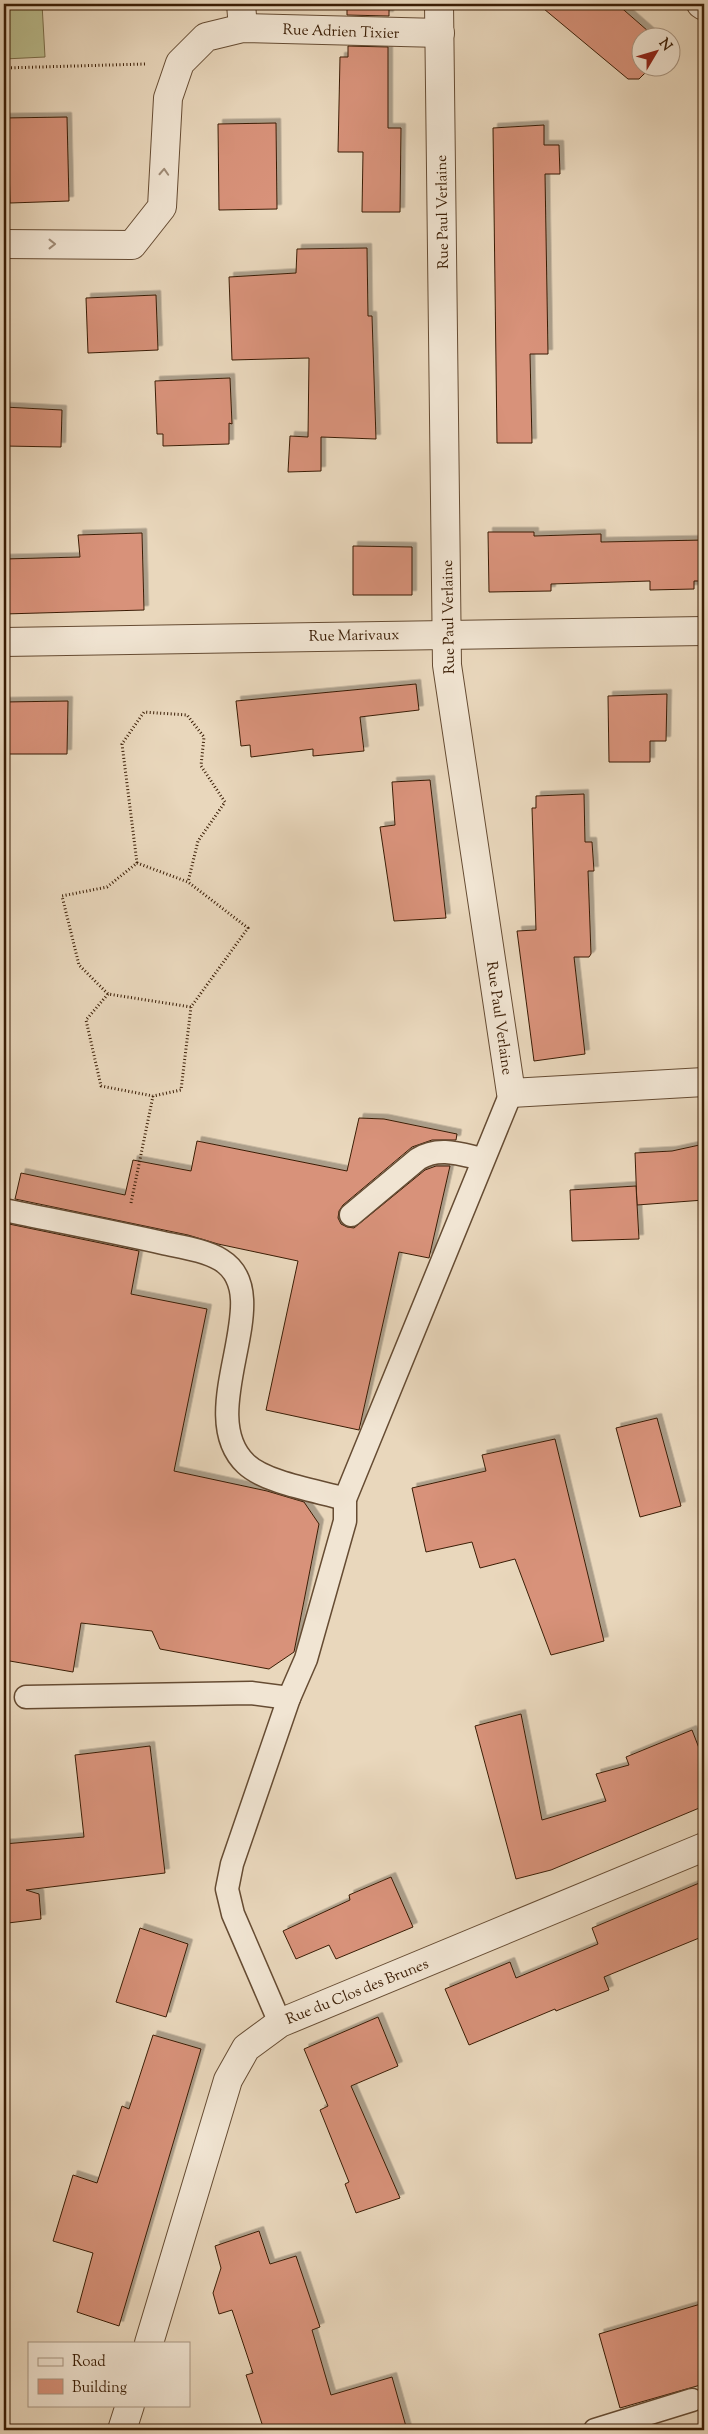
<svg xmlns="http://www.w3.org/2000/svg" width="708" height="2434" viewBox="0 0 708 2434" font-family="'Sorts Mill Goudy',serif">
  <defs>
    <filter id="shadow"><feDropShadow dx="4.5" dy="-4.5" stdDeviation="0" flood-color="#0004"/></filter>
  </defs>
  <rect width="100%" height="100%" fill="#e9d7bc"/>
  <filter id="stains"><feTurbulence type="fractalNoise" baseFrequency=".004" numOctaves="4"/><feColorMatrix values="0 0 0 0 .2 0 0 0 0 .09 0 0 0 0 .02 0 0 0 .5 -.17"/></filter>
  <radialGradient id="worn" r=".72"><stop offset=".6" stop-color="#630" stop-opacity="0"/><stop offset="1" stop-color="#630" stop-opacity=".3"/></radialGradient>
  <!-- green -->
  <path fill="#babd8e" stroke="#7a6d4a" d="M 4,4 L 42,4 L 45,57 L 4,59 Z"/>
  <!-- building -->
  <g fill="#d8927a" stroke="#3a1d05" filter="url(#shadow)">
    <path d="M 347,4 L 389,4 L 389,16 L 347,15 Z"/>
    <path d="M 538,4 L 617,4 L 656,38 L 640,38 L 640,68 L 650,68 L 639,79 L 628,79 Z"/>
    <path d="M 348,46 L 388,47 L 388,128 L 401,128 L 400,212 L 362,212 L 363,152 L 338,152 L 340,57 L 348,57 Z"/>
    <path d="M 67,117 L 69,201 L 10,203 L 9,165 L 4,165 L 4,118 Z"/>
    <path d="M 276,123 L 277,209 L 219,210 L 218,124 Z"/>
    <path d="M 544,125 L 544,145 L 559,145 L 560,174 L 545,174 L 548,354 L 530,354 L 532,443 L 497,443 L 493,128 Z"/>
    <path d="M 367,248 L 368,316 L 372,316 L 376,439 L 321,437 L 321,471 L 288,472 L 290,436 L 308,437 L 309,358 L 232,360 L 229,277 L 296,273 L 297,249 Z"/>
    <path d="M 156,295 L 158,350 L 88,353 L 86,298 Z"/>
    <path d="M 230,378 L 232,424 L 229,423 L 229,444 L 163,446 L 163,434 L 157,434 L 155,381 Z"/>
    <path d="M 4,407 L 62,410 L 61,447 L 4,446 Z"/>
    <path d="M 488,532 L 534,532 L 534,536 L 601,534 L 601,542 L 704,540 L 704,581 L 694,581 L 694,589 L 650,590 L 650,581 L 551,584 L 551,591 L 489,592 Z"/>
    <path d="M 142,533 L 144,610 L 4,614 L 4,559 L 80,557 L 78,535 Z"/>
    <path d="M 353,546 L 412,547 L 412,595 L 353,595 Z"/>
    <path d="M 416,684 L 419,710 L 360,717 L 364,751 L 313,756 L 313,749 L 251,757 L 250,745 L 241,746 L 236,701 Z"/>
    <path d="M 667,694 L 666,741 L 650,741 L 650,762 L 609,762 L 608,696 Z"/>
    <path d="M 68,701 L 67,754 L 4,754 L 4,702 Z"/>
    <path d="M 430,780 L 446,918 L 394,921 L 380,827 L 395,825 L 392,782 Z"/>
    <path d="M 584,794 L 585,842 L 592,842 L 594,871 L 588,871 L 591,954 L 589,957 L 574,957 L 585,1054 L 534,1061 L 517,931 L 536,930 L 532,808 L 536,808 L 536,796 Z"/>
    <path d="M 359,1118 L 384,1119 L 457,1134 L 456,1140 L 432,1140 L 412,1147 L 343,1205 L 339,1211 L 338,1218 L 341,1224 L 347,1227 L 354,1228 L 425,1170 L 436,1166 L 450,1166 L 429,1258 L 399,1252 L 359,1430 L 266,1410 L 298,1261 L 218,1244 L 188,1235 L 15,1199 L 21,1173 L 125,1195 L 133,1160 L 191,1171 L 197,1141 L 347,1171 Z"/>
    <path d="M 704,1144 L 704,1200 L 637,1205 L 635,1153 L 672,1151 Z"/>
    <path d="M 636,1186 L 639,1239 L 572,1241 L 570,1190 Z"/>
    <path d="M 9,1224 L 139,1251 L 131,1294 L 207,1309 L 174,1471 L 267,1491 L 304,1502 L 319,1524 L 294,1652 L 269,1669 L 160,1649 L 152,1631 L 81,1623 L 73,1672 L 4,1660 L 4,1249 Z"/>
    <path d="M 657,1418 L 681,1506 L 640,1517 L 616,1428 Z"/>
    <path d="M 555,1439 L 604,1641 L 551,1655 L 515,1559 L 480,1568 L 472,1542 L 426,1552 L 412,1488 L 486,1471 L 482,1455 Z"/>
    <path d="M 521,1714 L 542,1820 L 606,1801 L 596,1774 L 629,1765 L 626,1757 L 692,1730 L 704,1761 L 704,1806 L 551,1870 L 516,1879 L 475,1726 Z"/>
    <path d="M 150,1746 L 165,1873 L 26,1890 L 39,1894 L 41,1919 L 8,1923 L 4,1883 L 8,1884 L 4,1844 L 84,1837 L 75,1755 Z"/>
    <path d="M 391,1877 L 413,1927 L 336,1959 L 329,1945 L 296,1959 L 283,1931 L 350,1900 L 349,1895 Z"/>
    <path d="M 704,1881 L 704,1936 L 604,1977 L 609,1990 L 556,2011 L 555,2009 L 469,2045 L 445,1989 L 510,1962 L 516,1978 L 598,1944 L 592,1928 Z"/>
    <path d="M 140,1928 L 188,1944 L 166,2017 L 116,2002 Z"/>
    <path d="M 378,2017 L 398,2066 L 351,2086 L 400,2198 L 356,2213 L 345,2184 L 349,2182 L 320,2110 L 328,2106 L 304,2049 Z"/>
    <path d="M 153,2035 L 201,2049 L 119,2326 L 77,2312 L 93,2253 L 53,2241 L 73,2175 L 97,2183 L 122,2106 L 129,2109 Z"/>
    <path d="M 259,2231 L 270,2264 L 296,2256 L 320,2327 L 312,2330 L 331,2395 L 392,2377 L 407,2430 L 264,2430 L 246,2375 L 253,2373 L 232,2310 L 219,2314 L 213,2293 L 221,2268 L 215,2246 Z"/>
    <path d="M 704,2303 L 704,2384 L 620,2408 L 599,2334 Z"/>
  </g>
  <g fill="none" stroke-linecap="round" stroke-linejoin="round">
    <defs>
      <g id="lane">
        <path d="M 4,1210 C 57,1221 110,1231 163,1243 C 181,1247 205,1250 221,1260 C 280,1296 191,1412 246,1464 C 266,1483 318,1491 345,1499"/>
        <path d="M 351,1215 L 418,1159 C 439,1146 460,1154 482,1159"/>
        <path d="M 26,1697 L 251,1693 L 289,1698 L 306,1659 L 345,1521 L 345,1499 L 511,1093"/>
        <path d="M 280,2023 L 233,1914 L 227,1889 L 232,1864 L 289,1698"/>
        <path d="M 595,2430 L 692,2400"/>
      </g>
      <g id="street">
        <path d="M 241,4 L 243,28"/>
        <path d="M 439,4 L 447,665 L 511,1093 L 704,1082"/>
        <path d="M 701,4 L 704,6"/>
        <path d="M 4,244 L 132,245 L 162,207 L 168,98 L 180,63 L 206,37 L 243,28 L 440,33"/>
        <path d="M 4,642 L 704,631"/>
        <path d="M 149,2343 L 228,2080 L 246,2048 L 280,2023 L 704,1847"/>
        <path d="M 122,2430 L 130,2405"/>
      </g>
    </defs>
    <!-- lane casing -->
    <use href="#lane" stroke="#664c33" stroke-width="25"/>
    <!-- street casing -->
    <use href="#street" stroke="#664c33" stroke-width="30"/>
    <!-- path -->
    <g stroke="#3a1d05" stroke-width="3" stroke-dasharray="1 2.5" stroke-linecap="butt">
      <path d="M 4,68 L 145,64"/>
      <path d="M 137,863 L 122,744 L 144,712 L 187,715 L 204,737 L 201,766 L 225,802 L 198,841 L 188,882"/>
      <path d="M 108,994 L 86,1020 L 101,1086 L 153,1096 L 181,1090 L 191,1007 L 248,928 L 188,882 L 137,863 L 107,887 L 62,896 L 79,965 L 108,994 L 191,1007"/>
      <path d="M 131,1203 L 153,1096"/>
    </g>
    <!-- lane -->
    <use href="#lane" stroke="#f1e5d3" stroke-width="22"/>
    <!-- street -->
    <use href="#street" stroke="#f1e5d3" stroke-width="28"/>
  </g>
  <!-- one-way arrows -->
  <defs><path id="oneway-chevron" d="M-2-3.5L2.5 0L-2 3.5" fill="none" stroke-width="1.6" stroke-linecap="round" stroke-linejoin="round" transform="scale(1.25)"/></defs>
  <g stroke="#9f8b76">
    <use href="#oneway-chevron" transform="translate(164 172) rotate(-87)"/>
    <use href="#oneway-chevron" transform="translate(52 244)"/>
  </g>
  <g text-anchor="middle" stroke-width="4.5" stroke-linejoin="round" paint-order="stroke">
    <!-- street labels -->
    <g font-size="15" fill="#3a1d05" stroke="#f1e5d3">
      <text transform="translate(341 31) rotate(2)" y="5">Rue Adrien Tixier</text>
      <text transform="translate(442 212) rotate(-91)" y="5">Rue Paul Verlaine</text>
      <text transform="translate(448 617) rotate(-91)" y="5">Rue Paul Verlaine</text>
      <text transform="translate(354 635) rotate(-1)" y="5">Rue Marivaux</text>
      <text transform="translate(500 1018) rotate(82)" y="5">Rue Paul Verlaine</text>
      <text transform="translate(357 1991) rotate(-22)" y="5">Rue du Clos des Brunes</text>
    </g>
  </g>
  <!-- margin -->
  <rect width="708" height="2434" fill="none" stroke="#e9d7bc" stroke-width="20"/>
  <rect x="5" y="5" width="698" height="2424" fill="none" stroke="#3a1d05" stroke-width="2.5"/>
  <rect x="10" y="10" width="688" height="2414" fill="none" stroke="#3a1d05"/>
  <!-- legend -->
  <rect x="28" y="2342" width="162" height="65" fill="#f1e5d3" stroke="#a89581"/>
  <rect x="38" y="2358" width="25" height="8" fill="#f1e5d3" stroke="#a89581"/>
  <text x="72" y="2366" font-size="15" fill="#3a1d05">Road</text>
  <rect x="38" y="2379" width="25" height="15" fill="#d8927a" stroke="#a89581"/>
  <text x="72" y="2392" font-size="15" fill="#3a1d05">Building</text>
  <!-- north arrow -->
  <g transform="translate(656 52) rotate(52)"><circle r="24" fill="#f1e5d3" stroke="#a89581"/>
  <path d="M0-4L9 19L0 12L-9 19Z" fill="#8f2418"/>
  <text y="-8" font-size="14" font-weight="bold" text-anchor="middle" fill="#3a1d05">N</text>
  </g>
  <rect width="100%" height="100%" filter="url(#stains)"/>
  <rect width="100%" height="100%" fill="url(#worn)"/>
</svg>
